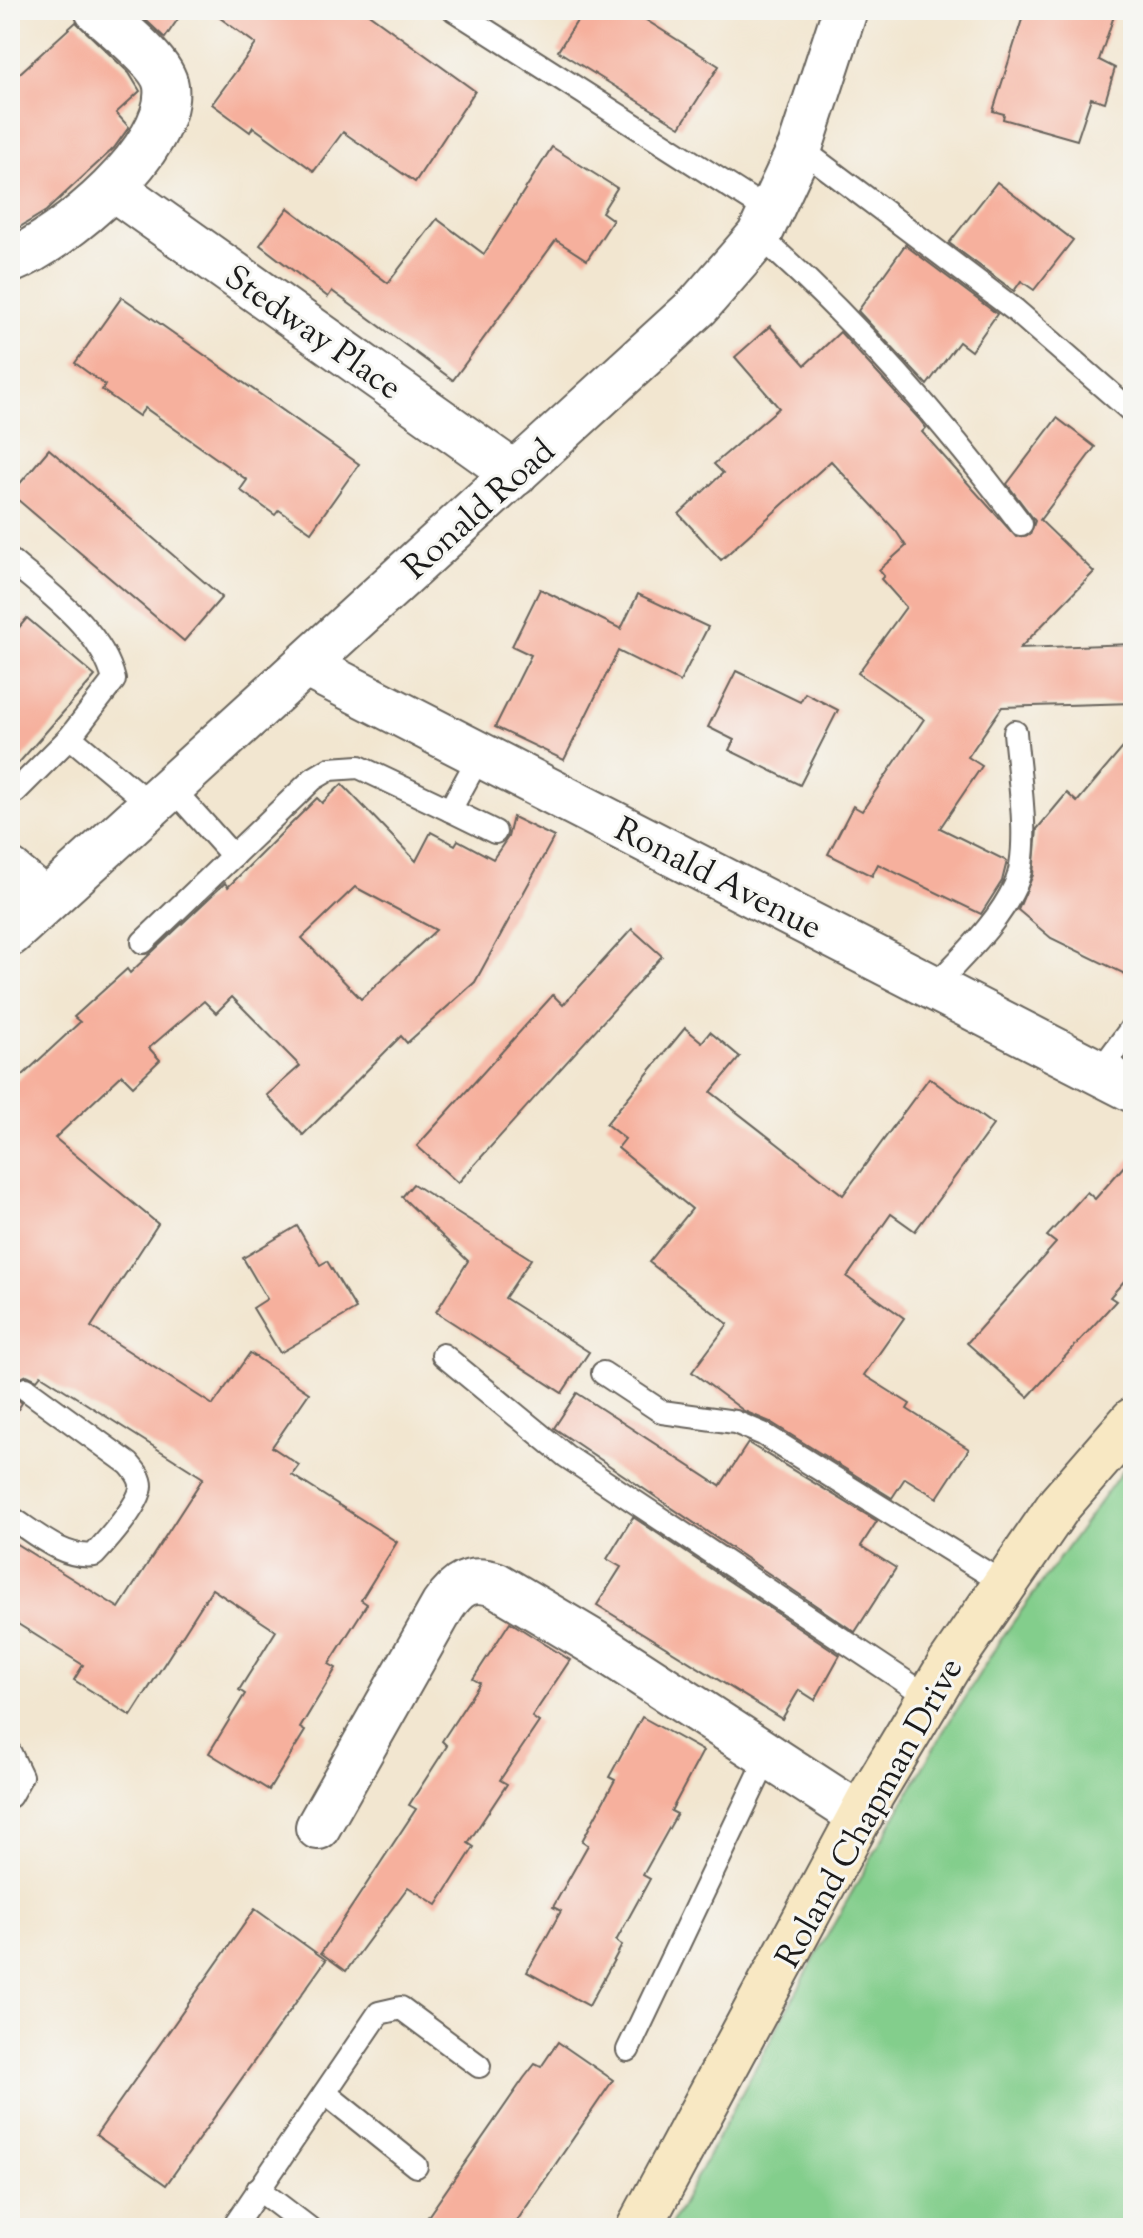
<svg xmlns="http://www.w3.org/2000/svg" width="1143" height="2238" viewBox="0 0 1143 2238" font-family="'Sorts Mill Goudy',serif">
  <rect width="100%" height="100%" fill="#f6f6f2"/>
  <filter id="ink" filterUnits="userSpaceOnUse"><feTurbulence type="fractalNoise" baseFrequency=".0125" numOctaves="2"/><feDisplacementMap in="SourceGraphic" scale="16" xChannelSelector="R" yChannelSelector="G"/><feConvolveMatrix kernelMatrix="1 2 1 2 8 2 1 2 1" color-interpolation-filters="sRGB"/></filter>
  <filter id="wash" filterUnits="userSpaceOnUse"><feTurbulence type="fractalNoise" baseFrequency=".006" numOctaves="4" result="noise"/><feDisplacementMap in="SourceGraphic" scale="32" xChannelSelector="R" yChannelSelector="G"/><feGaussianBlur stdDeviation="1.8" result="paint"/><feColorMatrix in="noise" values="0 0 0 0 0 0 0 0 0 0 0 0 0 0 0 0 0 1.4 0 .05"/><feComposite in="paint" operator="in"/></filter>
  <g filter="url(#wash)">
    <rect width="100%" height="100%" fill="#f2e6d0"/>
    <!-- green -->
    <path fill="#83ce8c" stroke="#507554" stroke-width="2" d="M 1133,1456 L 1133,2228 L 669,2228 L 818,1952 L 943,1732 L 1001,1639 Z"/>
    <g id="blocks">
      <!-- building -->
      <g fill="#f6b09d" fill-rule="evenodd">
        <path d="M 135,10 L 184,10 L 165,38 Z"/>
        <path d="M 209,10 L 363,10 L 475,91 L 415,182 L 343,132 L 314,171 L 253,127 L 250,132 L 212,104 L 256,44 Z"/>
        <path d="M 584,10 L 630,10 L 719,66 L 680,127 L 558,51 Z"/>
        <path d="M 1025,10 L 1116,10 L 1099,60 L 1115,68 L 1105,102 L 1091,98 L 1077,140 L 1003,119 L 1004,114 L 993,111 Z"/>
        <path d="M 76,22 L 129,73 L 140,91 L 116,113 L 129,127 L 114,148 L 46,211 L 10,233 L 10,82 Z"/>
        <path d="M 552,147 L 617,188 L 602,212 L 613,220 L 587,260 L 556,240 L 453,380 L 332,291 L 328,297 L 260,245 L 288,208 L 388,283 L 437,219 L 484,254 Z"/>
        <path d="M 997,182 L 1073,240 L 1034,290 L 1021,281 L 1014,291 L 949,243 Z"/>
        <path d="M 905,245 L 997,314 L 971,351 L 959,342 L 927,385 L 858,311 Z"/>
        <path d="M 122,297 L 359,464 L 311,532 L 279,510 L 275,515 L 240,490 L 247,480 L 145,408 L 139,416 L 102,390 L 105,385 L 75,363 Z"/>
        <path d="M 770,326 L 805,365 L 840,332 L 919,419 L 926,428 L 922,432 L 1016,537 L 1030,535 L 1035,521 L 1007,484 L 1057,418 L 1095,447 L 1040,520 L 1094,572 L 1020,648 L 1133,644 L 1133,703 L 1002,707 L 968,757 L 982,766 L 940,828 L 1007,861 L 1002,881 L 981,914 L 878,864 L 872,876 L 828,854 L 853,806 L 862,811 L 924,719 L 858,673 L 906,607 L 881,579 L 884,576 L 879,570 L 906,546 L 896,531 L 831,461 L 721,560 L 679,514 L 723,473 L 714,464 L 779,408 L 735,357 Z"/>
        <path d="M 49,449 L 222,597 L 184,641 L 11,494 Z"/>
        <path d="M 540,589 L 621,629 L 638,594 L 708,627 L 680,682 L 618,651 L 564,760 L 495,727 L 531,655 L 512,646 Z"/>
        <path d="M 27,618 L 95,676 L 10,773 L 10,638 Z"/>
        <path d="M 736,671 L 800,702 L 805,693 L 838,710 L 800,785 L 729,750 L 734,740 L 708,727 Z"/>
        <path d="M 1133,736 L 1133,978 L 1051,938 L 1018,910 L 1033,875 L 1037,829 L 1067,793 L 1077,802 Z"/>
        <path d="M 342,784 L 416,861 L 431,832 L 455,845 L 458,840 L 493,859 L 508,837 L 513,817 L 554,837 L 475,982 L 407,1043 L 401,1036 L 303,1135 L 267,1095 L 300,1066 L 232,997 L 216,1013 L 204,1001 L 149,1048 L 160,1060 L 133,1086 L 122,1075 L 55,1138 L 158,1224 L 91,1327 L 213,1405 L 250,1353 L 309,1393 L 272,1447 L 299,1465 L 292,1475 L 397,1542 L 361,1600 L 367,1604 L 329,1664 L 336,1668 L 300,1728 L 305,1731 L 269,1790 L 209,1753 L 245,1694 L 239,1690 L 276,1631 L 212,1589 L 131,1716 L 74,1680 L 83,1665 L 10,1619 L 10,1540 L 119,1608 L 203,1478 L 41,1375 L 37,1380 L 27,1375 L 14,1381 L 13,1394 L 22,1403 L 10,1422 L 10,1087 L 80,1022 L 74,1017 L 127,969 L 130,973 L 225,883 L 228,887 L 317,798 L 322,803 ZM 355,887 L 436,930 L 361,999 L 302,938 Z"/>
        <path d="M 632,929 L 662,956 L 458,1183 L 417,1146 L 553,995 L 563,1005 Z"/>
        <path d="M 685,1028 L 702,1042 L 710,1032 L 740,1057 L 711,1092 L 843,1195 L 929,1078 L 993,1125 L 915,1231 L 891,1214 L 847,1277 L 904,1318 L 864,1375 L 910,1404 L 907,1409 L 969,1449 L 937,1498 L 905,1478 L 892,1498 L 770,1422 L 744,1411 L 692,1372 L 728,1324 L 649,1262 L 692,1209 L 618,1148 L 625,1139 L 606,1124 Z"/>
        <path d="M 1133,1156 L 1133,1271 L 1110,1297 L 1116,1301 L 1028,1397 L 967,1343 L 1056,1243 L 1047,1236 L 1087,1192 L 1095,1199 Z"/>
        <path d="M 413,1184 L 531,1259 L 505,1298 L 589,1352 L 562,1393 L 436,1312 L 468,1261 L 402,1197 Z"/>
        <path d="M 297,1226 L 320,1265 L 327,1261 L 356,1309 L 280,1353 L 253,1308 L 267,1299 L 243,1258 Z"/>
        <path d="M 577,1393 L 720,1486 L 748,1443 L 877,1521 L 861,1546 L 896,1568 L 855,1632 L 554,1428 Z"/>
        <path d="M 633,1517 L 840,1655 L 815,1700 L 799,1690 L 782,1719 L 597,1605 L 621,1567 L 607,1559 Z"/>
        <path d="M 510,1622 L 570,1660 L 532,1717 L 539,1722 L 500,1780 L 507,1784 L 468,1843 L 474,1847 L 437,1905 L 408,1887 L 346,1971 L 321,1953 L 416,1809 L 409,1805 L 447,1746 L 442,1741 L 480,1683 L 473,1679 Z"/>
        <path d="M 642,1717 L 703,1751 L 671,1811 L 677,1814 L 643,1875 L 650,1879 L 616,1941 L 622,1945 L 589,2006 L 527,1972 L 561,1911 L 553,1907 L 588,1845 L 582,1841 L 615,1780 L 609,1777 Z"/>
        <path d="M 255,1909 L 326,1960 L 166,2185 L 96,2135 Z"/>
        <path d="M 558,2042 L 613,2080 L 512,2228 L 420,2228 L 524,2078 L 535,2064 L 541,2067 Z"/>
      </g>
    </g>
  </g>
  <g filter="url(#ink)">
    <use href="#blocks" fill-opacity="0" stroke="#67635b" stroke-width="2"/>
    <g fill="none" stroke-linecap="round" stroke-linejoin="round">
      <defs>
        <g id="lane">
          <path d="M 454,10 L 770,212"/>
          <path d="M 800,148 L 1015,310 L 1130,410"/>
          <path d="M 759,236 C 857,321 942,420 1021,524"/>
          <path d="M 10,560 C 47,592 102,630 114,680 L 70,737 L 16,791"/>
          <path d="M 70,737 L 151,805"/>
          <path d="M 171,787 L 233,856"/>
          <path d="M 450,810 L 495,832"/>
          <path d="M 143,942 L 313,779 L 330,769 L 359,767 L 450,810 L 480,755"/>
          <path d="M 934,987 C 962,956 997,925 1015,886 C 1032,850 1018,772 1015,732"/>
          <path d="M 1099,1072 L 1133,1026"/>
          <path d="M 443,1355 L 566,1456 L 930,1698"/>
          <path d="M 603,1373 L 662,1412 L 735,1422 L 763,1434 L 1003,1583"/>
          <path d="M 10,1517 C 35,1533 63,1559 94,1555 C 106,1542 141,1503 141,1486 C 141,1477 134,1470 129,1464 L 26,1389"/>
          <path d="M 10,1753 L 21,1776 L 10,1796"/>
          <path d="M 628,2050 L 768,1756"/>
          <path d="M 325,2093 L 416,2166"/>
          <path d="M 258,2189 L 309,2228"/>
          <path d="M 233,2228 L 379,2013 L 401,2008 L 479,2066"/>
        </g>
        <g id="street">
          <path d="M 113,188 L 515,474"/>
          <path d="M 10,261 C 62,240 174,149 166,86 C 163,63 114,26 97,10"/>
          <path d="M 305,665 L 1133,1090"/>
          <path d="M 10,871 L 45,901"/>
          <path d="M 10,934 L 698,306 L 759,236 L 800,148 L 845,10"/>
          <path d="M 318,1827 L 443,1606 C 457,1585 470,1576 495,1584 L 596,1644 L 861,1816"/>
        </g>
        <path id="secondary" d="M 639,2228 L 872,1794 L 948,1667 L 1060,1504 L 1133,1420"/>
      </defs>
      <!-- lane casing -->
      <use href="#lane" stroke="#67635b" stroke-width="26"/>
      <!-- street casing -->
      <use href="#street" stroke="#67635b" stroke-width="48"/>
      <!-- secondary casing -->
      <use href="#secondary" stroke="#67635b" stroke-width="48"/>
      <!-- lane -->
      <use href="#lane" stroke="#fff" stroke-width="22"/>
      <!-- street -->
      <use href="#street" stroke="#fff" stroke-width="44"/>
      <!-- secondary -->
      <use href="#secondary" stroke="#f8e8c3" stroke-width="44"/>
    </g>
  </g>
  <g text-anchor="middle" stroke-width="6" stroke-linejoin="round" paint-order="stroke">
    <!-- street labels -->
    <g font-size="34" fill="#1c1c1c" stroke="#f6f6f2">
      <text transform="translate(314 331) rotate(35)" y="12">Stedway Place</text>
      <text transform="translate(478 508) rotate(-42)" y="12">Ronald Road</text>
      <text transform="translate(719 877) rotate(27)" y="12">Ronald Avenue</text>
      <text transform="translate(868 1812) rotate(-61)" y="12">Roland Chapman Drive</text>
    </g>
  </g>
  <!-- margin -->
  <rect width="1143" height="2238" fill="none" stroke="#f6f6f2" stroke-width="40"/>
</svg>
